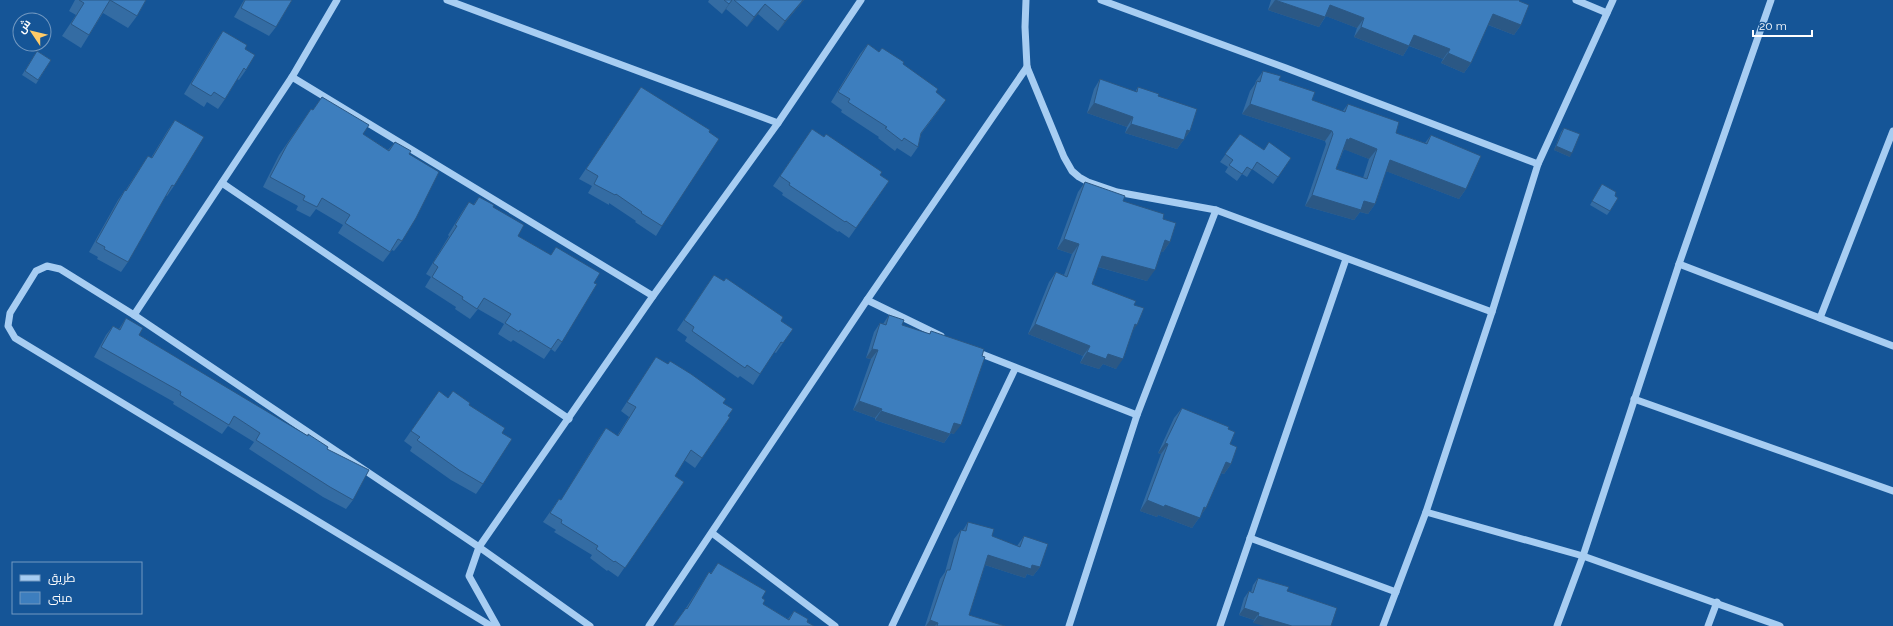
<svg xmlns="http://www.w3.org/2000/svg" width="1893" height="626" viewBox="0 0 1893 626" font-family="Raleway,Cairo,sans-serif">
  <rect width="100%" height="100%" fill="#155597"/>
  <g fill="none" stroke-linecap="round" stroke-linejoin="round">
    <!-- minor -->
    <g stroke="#a7cdf2" stroke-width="7">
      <path d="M 447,0 L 778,123"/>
      <path d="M 1026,0 L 1025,27 L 1027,67 L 1064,157 L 1072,171 L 1079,177 L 1088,182 L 1117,192 L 1216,210 L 1492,312"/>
      <path d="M 1101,0 L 1286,68 L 1538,164"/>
      <path d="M 1576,0 L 1607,13"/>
      <path d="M 292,77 L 653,296"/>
      <path d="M 222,183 L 569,419"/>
      <path d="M 1679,264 L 1893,346"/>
      <path d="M 867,300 L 941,336"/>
      <path d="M 134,315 L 292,77 L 337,0"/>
      <path d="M 1820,318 L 1893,131"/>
      <path d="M 974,351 L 1137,415"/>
      <path d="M 1634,399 L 1893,491"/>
      <path d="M 1426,512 L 1583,556 L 1780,626"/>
      <path d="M 712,533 L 835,626"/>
      <path d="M 1250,538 L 1396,592"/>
      <path d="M 491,626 L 15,338 L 8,326 L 10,313 L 36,271 L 47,266 L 60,269 L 134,315 L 479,547 L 590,626"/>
      <path d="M 497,626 L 469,576 L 479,547 L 653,296 L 778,123 L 861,0"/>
      <path d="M 649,626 L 867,300 L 1027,67"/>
      <path d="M 892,626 L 1015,369"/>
      <path d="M 1069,626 L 1137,415 L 1216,210"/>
      <path d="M 1220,626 L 1346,259"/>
      <path d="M 1383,626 L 1426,512 L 1492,312 L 1538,164 L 1613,0"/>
      <path d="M 1557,626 L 1583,556 L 1679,264 L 1771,0"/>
      <path d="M 1708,626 L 1717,602"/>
    </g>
  </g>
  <!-- wall -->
  <g fill="#346ca3" fill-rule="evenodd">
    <path d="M 75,0 L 146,0 L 137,16 L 128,28 L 103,13 L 89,35 L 81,48 L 62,36 L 76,15 L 69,11 Z"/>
    <path d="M 244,0 L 292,0 L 276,27 L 269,36 L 234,17 Z"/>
    <path d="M 709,0 L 804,0 L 778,31 L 758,14 L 747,27 L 726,9 L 722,14 L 708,2 Z"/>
    <path d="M 1271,0 L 1520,0 L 1521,25 L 1514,35 L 1488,25 L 1471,63 L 1464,73 L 1441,63 L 1443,59 L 1409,46 L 1403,56 L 1354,37 L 1357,28 L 1326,16 L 1319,27 L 1268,10 Z"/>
    <path d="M 223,31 L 245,49 L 246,70 L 239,80 L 237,79 L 225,99 L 218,109 L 207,102 L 204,107 L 184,94 L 216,41 Z"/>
    <path d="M 868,44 L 879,52 L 903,64 L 936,92 L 939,110 L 921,134 L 918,147 L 911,157 L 897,148 L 895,151 L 878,138 L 879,137 L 841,112 L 842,110 L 831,102 L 860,54 Z"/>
    <path d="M 37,51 L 51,60 L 36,84 L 22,75 Z"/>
    <path d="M 1263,71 L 1312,100 L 1342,112 L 1348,104 L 1396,133 L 1425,143 L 1431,135 L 1466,189 L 1459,199 L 1386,171 L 1375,204 L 1368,214 L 1360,212 L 1354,220 L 1305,206 L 1326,144 L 1325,141 L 1242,114 L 1250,91 L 1255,84 L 1256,81 ZM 1344,149 L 1369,159 L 1363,178 L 1336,169 Z"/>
    <path d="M 1100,79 L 1135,92 L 1138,87 L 1158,96 L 1190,131 L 1177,149 L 1125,133 L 1127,127 L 1087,113 L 1094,89 Z"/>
    <path d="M 641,87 L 662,226 L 656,236 L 635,222 L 636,221 L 609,203 L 609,205 L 588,193 L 592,186 L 579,179 Z"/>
    <path d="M 322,97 L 363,134 L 388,150 L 395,142 L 409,154 L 402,241 L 394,251 L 392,250 L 383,262 L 338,233 L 343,225 L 316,209 L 310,217 L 296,210 L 298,206 L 263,187 L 279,155 L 311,109 L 313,110 Z"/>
    <path d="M 175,120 L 174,186 L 167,196 L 165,195 L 128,262 L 121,272 L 97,259 L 98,257 L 89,252 L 118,200 L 125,190 L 125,191 L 148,156 L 151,158 L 168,130 Z"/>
    <path d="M 1564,128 L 1570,157 L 1554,150 L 1561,132 Z"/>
    <path d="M 812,129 L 889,181 L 849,238 L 839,231 L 838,232 L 782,195 L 783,193 L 773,186 Z"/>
    <path d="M 1240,134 L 1264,150 L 1291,158 L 1273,184 L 1252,169 L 1247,177 L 1242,174 L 1237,181 L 1225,172 L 1228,167 L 1220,162 Z"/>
    <path d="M 1085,182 L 1123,201 L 1163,219 L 1170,242 L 1163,252 L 1161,251 L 1147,281 L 1098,267 L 1092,284 L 1134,305 L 1131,334 L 1116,369 L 1103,364 L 1099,369 L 1080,363 L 1083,356 L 1028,334 L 1049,282 L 1056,272 L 1064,275 L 1072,254 L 1057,249 L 1078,192 Z"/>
    <path d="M 1602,184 L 1615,196 L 1610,211 L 1607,215 L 1590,205 Z"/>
    <path d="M 479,197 L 493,207 L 518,236 L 551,255 L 556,247 L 562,342 L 555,352 L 551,349 L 544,359 L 513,340 L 511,342 L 498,334 L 504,324 L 478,309 L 470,319 L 455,309 L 456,307 L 425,287 L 431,277 L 426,274 L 449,236 L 448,235 L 462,212 L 469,202 L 473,205 Z"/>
    <path d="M 707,285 L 781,321 L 783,343 L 776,353 L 774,352 L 753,385 L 740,376 L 738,378 L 685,341 L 687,337 L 677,330 Z"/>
    <path d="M 889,315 L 902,325 L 929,334 L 931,331 L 954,434 L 951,433 L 944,443 L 875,420 L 875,418 L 853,410 L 871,359 L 866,358 L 874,332 L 880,323 L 883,324 Z"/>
    <path d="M 126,318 L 139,335 L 327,449 L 353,500 L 346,509 L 323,497 L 249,449 L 254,442 L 228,426 L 222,434 L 173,404 L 174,402 L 94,357 L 106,335 L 113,326 L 119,329 Z"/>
    <path d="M 656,357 L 723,403 L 728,416 L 730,417 L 695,468 L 684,460 L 675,476 L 684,482 L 618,577 L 608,570 L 607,571 L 590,558 L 592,555 L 554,532 L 556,530 L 543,522 L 559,499 L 561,500 L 599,438 L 606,428 L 617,436 L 629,417 L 621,411 Z"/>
    <path d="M 439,391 L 448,398 L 453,391 L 502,433 L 483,484 L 476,494 L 451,480 L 410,451 L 412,447 L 404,441 Z"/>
    <path d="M 1182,408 L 1228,429 L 1230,444 L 1231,464 L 1224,474 L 1221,473 L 1206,508 L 1192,528 L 1158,515 L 1157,517 L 1140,511 L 1161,454 L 1158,453 L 1174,418 Z"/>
    <path d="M 968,522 L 992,536 L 1017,546 L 1024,536 L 1040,567 L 1033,576 L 1027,574 L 1025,578 L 985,565 L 969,615 L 1005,626 L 925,626 L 940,579 L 945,572 L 954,539 L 961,530 L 963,530 Z"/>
    <path d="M 718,563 L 762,598 L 763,604 L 788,619 L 794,611 L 808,619 L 673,626 L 686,608 L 702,583 L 709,572 L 711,573 Z"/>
    <path d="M 1258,578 L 1289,587 L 1253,623 L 1254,620 L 1239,615 L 1244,598 L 1249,591 L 1251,592 L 1253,585 Z"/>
  </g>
  <!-- shaded-wall -->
  <g fill="#2b5885">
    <path d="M 732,0 L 726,9 L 722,14 L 729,4 Z"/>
    <path d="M 803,0 L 804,0 L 778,31 L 785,21 Z"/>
    <path d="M 1275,0 L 1325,17 L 1319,27 L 1268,10 Z"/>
    <path d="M 765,4 L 758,14 L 747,27 L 754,17 Z"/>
    <path d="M 1330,5 L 1364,18 L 1357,28 L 1323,15 Z"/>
    <path d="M 1493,14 L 1521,25 L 1514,35 L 1486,24 Z"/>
    <path d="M 1361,27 L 1409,46 L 1403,56 L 1354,37 Z"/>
    <path d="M 1414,35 L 1450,49 L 1443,59 L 1407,45 Z"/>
    <path d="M 1448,53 L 1471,63 L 1464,73 L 1441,63 Z"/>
    <path d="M 1094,103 L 1133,117 L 1127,127 L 1087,113 Z"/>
    <path d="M 1250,104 L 1332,131 L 1325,141 L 1242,114 Z"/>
    <path d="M 1131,124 L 1187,130 L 1190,131 L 1177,149 L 1125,133 Z"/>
    <path d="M 1350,138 L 1377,149 L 1369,159 L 1343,149 L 1347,139 Z"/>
    <path d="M 1556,146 L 1572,153 L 1570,157 L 1554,150 Z"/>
    <path d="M 1390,160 L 1466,189 L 1459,199 L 1383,170 Z"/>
    <path d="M 1312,195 L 1364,201 L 1375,204 L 1368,214 L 1360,212 L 1354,220 L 1305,206 Z"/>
    <path d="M 1064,239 L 1079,244 L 1072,254 L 1057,249 Z"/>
    <path d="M 1165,240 L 1170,242 L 1163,252 L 1157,250 Z"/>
    <path d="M 1102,256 L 1155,270 L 1147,281 L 1095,266 Z"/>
    <path d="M 1035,324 L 1090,346 L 1083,356 L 1028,334 Z"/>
    <path d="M 1135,324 L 1137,325 L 1130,335 Z"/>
    <path d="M 872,349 L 878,350 L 871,359 L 866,358 Z"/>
    <path d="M 1087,352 L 1108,354 L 1123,359 L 1116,369 L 1103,364 L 1099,369 L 1080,363 Z"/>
    <path d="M 859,401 L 882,409 L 875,418 L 853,410 Z"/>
    <path d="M 881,411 L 950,434 L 944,443 L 875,420 Z"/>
    <path d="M 954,423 L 961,425 L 954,434 L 947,432 Z"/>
    <path d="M 1165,443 L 1168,444 L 1161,454 L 1158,453 Z"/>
    <path d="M 1226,462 L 1231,464 L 1224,474 L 1219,472 Z"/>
    <path d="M 1147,500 L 1165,505 L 1204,507 L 1206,508 L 1192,528 L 1158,515 L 1157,517 L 1140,511 Z"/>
    <path d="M 988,555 L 1032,565 L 1040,567 L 1033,576 L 1027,574 L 1025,578 L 982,564 Z"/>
    <path d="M 1244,608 L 1259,613 L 1254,620 L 1239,615 Z"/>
    <path d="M 1258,616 L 1292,626 L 1264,626 L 1253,623 Z"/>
    <path d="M 930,620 L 938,623 L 935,626 L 926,626 Z"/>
  </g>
  <!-- building -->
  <g fill="#3d7ebe" stroke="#2b5885" fill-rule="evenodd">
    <path d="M 79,0 L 146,0 L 137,16 L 110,0 L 89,35 L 71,24 L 84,3 Z"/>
    <path d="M 245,0 L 292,0 L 276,27 L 241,8 Z"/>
    <path d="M 724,0 L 732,0 L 729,4 Z"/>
    <path d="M 734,0 L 803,0 L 785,21 L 765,4 L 754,17 Z"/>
    <path d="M 1275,0 L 1520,0 L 1519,1 L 1529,5 L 1521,25 L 1493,14 L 1471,63 L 1448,53 L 1450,49 L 1414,35 L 1409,46 L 1361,27 L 1364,18 L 1330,5 L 1325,17 Z"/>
    <path d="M 223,31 L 247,45 L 245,49 L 255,55 L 246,70 L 244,68 L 225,99 L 214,92 L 211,96 L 191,84 Z"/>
    <path d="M 868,44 L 879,52 L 882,48 L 904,62 L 903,64 L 938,89 L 936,92 L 946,100 L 921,133 L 918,147 L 904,138 L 902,141 L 885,128 L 887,127 L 848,102 L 850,99 L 838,92 Z"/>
    <path d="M 37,51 L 51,60 L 38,80 L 25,71 Z"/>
    <path d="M 1263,71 L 1281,76 L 1279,80 L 1315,92 L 1312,100 L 1345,112 L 1348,104 L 1399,122 L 1396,133 L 1427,144 L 1431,135 L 1481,156 L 1466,189 L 1390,160 L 1375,204 L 1364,201 L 1361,210 L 1312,195 L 1333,134 L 1332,131 L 1250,104 L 1257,81 L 1260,82 ZM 1350,138 L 1377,149 L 1367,179 L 1336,169 L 1347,139 L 1349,140 Z"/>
    <path d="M 1100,79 L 1137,92 L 1138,87 L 1159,94 L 1158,96 L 1197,109 L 1190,131 L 1187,130 L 1184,140 L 1131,124 L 1133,117 L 1094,103 Z"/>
    <path d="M 641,87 L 710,130 L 709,132 L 719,139 L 662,226 L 641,213 L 642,212 L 616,194 L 615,195 L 594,184 L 598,176 L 586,169 Z"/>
    <path d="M 322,97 L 369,125 L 363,134 L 389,151 L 395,142 L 411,151 L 409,154 L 439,172 L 416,218 L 402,241 L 398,239 L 390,252 L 345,223 L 350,215 L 322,198 L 317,207 L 303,200 L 305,196 L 270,177 L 287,145 L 311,109 L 313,110 Z"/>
    <path d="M 175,120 L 204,137 L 174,186 L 172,185 L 128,262 L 104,249 L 105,247 L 96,242 L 125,190 L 126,191 L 148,156 L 152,158 Z"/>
    <path d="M 1564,128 L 1580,134 L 1572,153 L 1556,146 Z"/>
    <path d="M 812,129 L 824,137 L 826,134 L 882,172 L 880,175 L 889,181 L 856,228 L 846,221 L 845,222 L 789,185 L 790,183 L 780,176 Z"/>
    <path d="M 1240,134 L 1264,150 L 1269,142 L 1291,158 L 1278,177 L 1257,162 L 1252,170 L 1247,167 L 1242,174 L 1229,165 L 1233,160 L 1225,154 Z"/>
    <path d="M 1085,182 L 1125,196 L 1123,201 L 1164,214 L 1163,219 L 1176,223 L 1170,242 L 1165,240 L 1155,270 L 1102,256 L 1092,284 L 1136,301 L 1134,305 L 1144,308 L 1137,325 L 1135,324 L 1123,359 L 1108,354 L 1106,359 L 1087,352 L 1090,346 L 1035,324 L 1056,272 L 1067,277 L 1079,244 L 1064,239 Z"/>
    <path d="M 1602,184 L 1616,192 L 1615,196 L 1618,198 L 1610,211 L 1592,201 Z"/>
    <path d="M 479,197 L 494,205 L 493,207 L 524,225 L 518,236 L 551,255 L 556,247 L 600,273 L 594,283 L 597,284 L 562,342 L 558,339 L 551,349 L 520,330 L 519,332 L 505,323 L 511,314 L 484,298 L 477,309 L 462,299 L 463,297 L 432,277 L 438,267 L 433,263 L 457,226 L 455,225 L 469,202 L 474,205 Z"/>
    <path d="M 714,275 L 724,281 L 726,278 L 783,317 L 781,321 L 793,329 L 783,343 L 781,342 L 760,374 L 747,365 L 745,368 L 692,331 L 694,327 L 684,320 Z"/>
    <path d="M 889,315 L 904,320 L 902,325 L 930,334 L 931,331 L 984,349 L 982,356 L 985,357 L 961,425 L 954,423 L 950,434 L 881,411 L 882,409 L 859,401 L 878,350 L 872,349 L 880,323 L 886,325 Z"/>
    <path d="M 126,318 L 143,328 L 139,335 L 308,436 L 308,434 L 328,447 L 327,449 L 369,470 L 353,500 L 330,487 L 256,440 L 260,433 L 234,416 L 229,425 L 180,395 L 181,392 L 101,347 L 113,326 L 120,330 Z"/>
    <path d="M 656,357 L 668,364 L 670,361 L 691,374 L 726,399 L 723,403 L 733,409 L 728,416 L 730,417 L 702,458 L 691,450 L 675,476 L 684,482 L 625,568 L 615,561 L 614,562 L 596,549 L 598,546 L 561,523 L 562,520 L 550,513 L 559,499 L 561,500 L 606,428 L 618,436 L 636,407 L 627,402 Z"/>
    <path d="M 439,391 L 448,398 L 453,391 L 470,403 L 469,405 L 505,428 L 502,433 L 512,439 L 483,484 L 459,470 L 417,440 L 420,437 L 411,431 Z"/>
    <path d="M 1182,408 L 1229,427 L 1228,429 L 1235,432 L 1230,444 L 1237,447 L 1231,464 L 1226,462 L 1206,508 L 1204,507 L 1200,518 L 1165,505 L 1164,507 L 1147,500 L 1168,444 L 1165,443 Z"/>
    <path d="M 968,522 L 994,529 L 992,536 L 1020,547 L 1024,536 L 1048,544 L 1040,567 L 1032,565 L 1031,569 L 988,555 L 969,615 L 1005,626 L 937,626 L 938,623 L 930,620 L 947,570 L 950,570 L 961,530 L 966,531 Z"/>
    <path d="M 718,563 L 766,591 L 762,598 L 765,600 L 763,604 L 789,620 L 794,611 L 808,619 L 807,622 L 814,626 L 673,626 L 686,608 L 687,609 L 709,572 L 711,574 Z"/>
    <path d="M 1258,578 L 1289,587 L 1287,591 L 1337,608 L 1331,626 L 1292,626 L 1258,616 L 1259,613 L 1244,608 L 1249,591 L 1253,593 Z"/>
  </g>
  <!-- legend -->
  <rect x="12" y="562" width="130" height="52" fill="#155597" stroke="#7399c1"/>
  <rect x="20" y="575" width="20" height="6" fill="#a7cdf2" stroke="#7399c1"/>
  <text x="48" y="582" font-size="12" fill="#ffffff">طريق</text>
  <rect x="20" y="592" width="20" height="12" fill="#3d7ebe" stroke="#7399c1"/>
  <text x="48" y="602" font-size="12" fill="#ffffff">مبنى</text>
  <!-- north arrow -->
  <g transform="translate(32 32) rotate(305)"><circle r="19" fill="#155597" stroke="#7399c1"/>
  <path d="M0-3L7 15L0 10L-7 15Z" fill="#ffcb68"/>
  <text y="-6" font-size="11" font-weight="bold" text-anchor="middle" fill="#ffffff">ش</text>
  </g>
  <!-- scale -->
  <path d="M1753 30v6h59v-6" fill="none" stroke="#ffffff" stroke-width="2"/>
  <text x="1759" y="30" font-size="12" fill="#ffffff" stroke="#155597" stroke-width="3" paint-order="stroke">20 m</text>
</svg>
